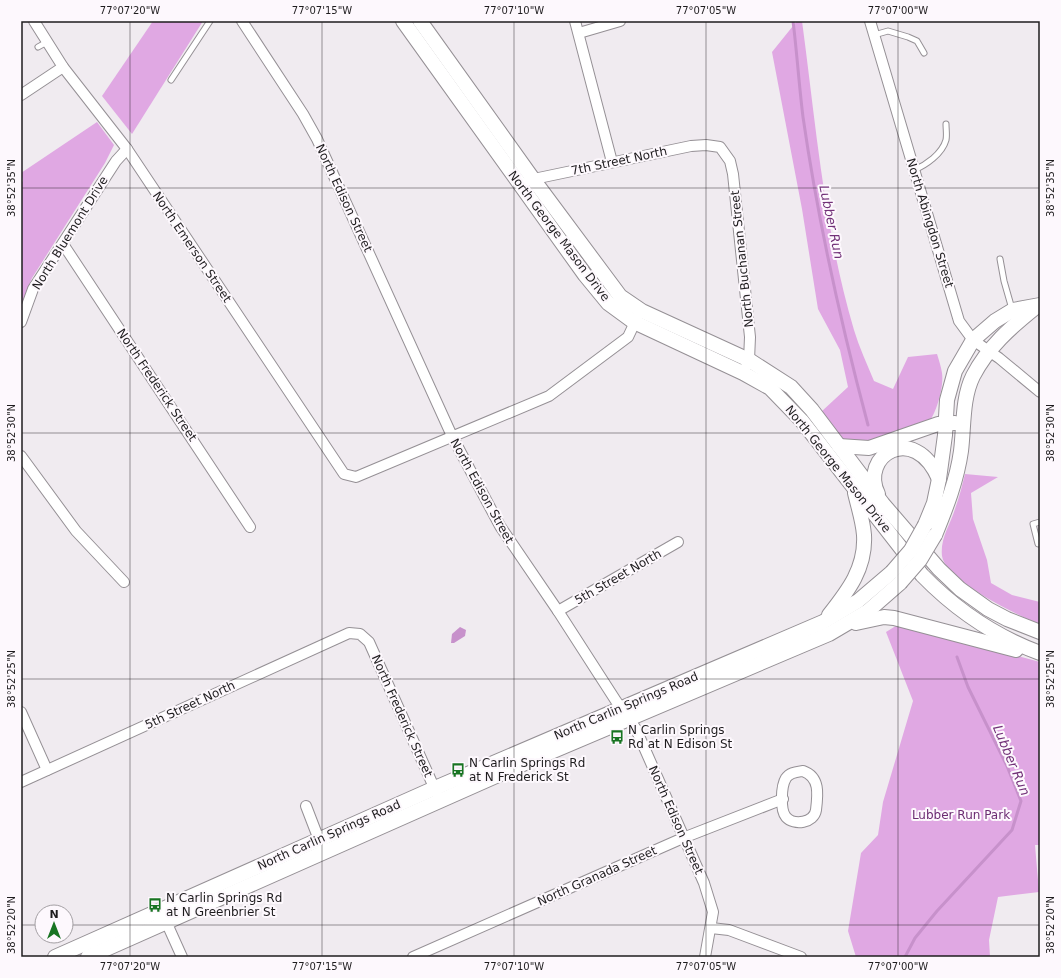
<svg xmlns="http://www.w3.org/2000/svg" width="1061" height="978" viewBox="0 0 1061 978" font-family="'DejaVu Sans',sans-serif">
  <rect width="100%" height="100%" fill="#f0ebf0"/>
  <!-- forest -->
  <g fill="#e0a8e3">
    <path d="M 153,21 L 203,21 L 132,134 L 102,96 Z"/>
    <path d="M 797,21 L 802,21 C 816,125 824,229 854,330 C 859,347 867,364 874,381 L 893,389 L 908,357 L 937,354 C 939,360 941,367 942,373 C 944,386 937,412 929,422 L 869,446 L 842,439 L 821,412 L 848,387 L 840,350 L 818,309 L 802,209 L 772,52 Z"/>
    <path d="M 97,122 L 114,145 L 105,163 L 32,278 L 21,305 L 21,183 L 23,181 L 21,173 Z"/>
    <path d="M 965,474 L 998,477 L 971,493 L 973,519 L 987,560 L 991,583 L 1012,595 L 1040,602 L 1040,624 C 1018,616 945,580 942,556 C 940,539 950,525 955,509 C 959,498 962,486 965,474 Z"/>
    <path d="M 899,624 L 1040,662 L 1040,845 L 1035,845 L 1039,892 L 998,897 L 989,940 L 990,957 L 856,957 L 848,931 L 861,853 L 878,835 L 883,802 L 913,701 L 886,632 Z"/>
  </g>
  <!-- water -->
  <path fill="#c791cb" d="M 460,627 L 466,630 L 465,636 L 454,643 L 451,643 L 452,634 Z"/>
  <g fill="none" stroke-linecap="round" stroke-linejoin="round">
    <!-- stream -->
    <g stroke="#c791cb" stroke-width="3">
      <path d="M 793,21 C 797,53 799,85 803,117 C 818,221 841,324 868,425"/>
      <path d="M 905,957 L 915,938 L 937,911 L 1012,830 L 1021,801 L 1007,766 L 968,687 L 957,657"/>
    </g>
    <defs>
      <g id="lane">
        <path d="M 874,35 L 888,31 L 908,37 L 917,41 L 924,53"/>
        <path d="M 38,47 L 47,42"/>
        <path d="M 171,80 L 210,21"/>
        <path d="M 914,170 C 926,165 942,154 946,140 C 947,135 946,129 946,124"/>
        <path d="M 1000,259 L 1004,281 L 1012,309"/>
        <path d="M 1040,522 L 1033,524 L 1038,544 L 1040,544"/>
      </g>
      <g id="street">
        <path d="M 34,21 L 63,67 L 127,149 L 344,474 L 356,477 L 549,396 L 628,337 L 637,318"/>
        <path d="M 242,21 L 303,114 L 317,139 L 452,436 L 500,526 L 558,611 L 616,701 L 636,729 L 704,883 L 713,912 L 705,957"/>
        <path d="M 575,21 L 612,162"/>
        <path d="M 870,21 L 959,321 L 973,340 L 999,358 L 1040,392"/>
        <path d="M 579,33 L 620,21"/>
        <path d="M 21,95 L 63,67"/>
        <path d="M 529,180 L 691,146 L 706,145 L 720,147 L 730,161 L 733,174 L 750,337 L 749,360 L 743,373"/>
        <path d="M 63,244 L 250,527"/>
        <path d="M 21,322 L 33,289 L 116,161 L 127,149"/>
        <path d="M 21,456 L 76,531 L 124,582"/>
        <path d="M 558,611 L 678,542"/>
        <path d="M 21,712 L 47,770"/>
        <path d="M 803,771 C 820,777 818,794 816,810 C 814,823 794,826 786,817 C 780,810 781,786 786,778 C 790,772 797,772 803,771 Z"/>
        <path d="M 21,782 L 349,633 L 360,634 L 369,642 L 437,794"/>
        <path d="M 306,806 L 321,845"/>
        <path d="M 164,917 L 182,957"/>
        <path d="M 711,928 L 729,930 L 801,957"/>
        <path d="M 413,957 L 683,838 L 783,799"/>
      </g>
      <g id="secondary">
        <path d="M 403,21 L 585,275 L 608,303 L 634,322 L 743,373 L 770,388 L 802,421 L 922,575 C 956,610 994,636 1040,653"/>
        <path d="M 420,21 L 533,179 L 620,296 L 642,311 L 749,360 L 791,387 L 812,410 L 883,504 L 939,569 L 960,589 L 988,609 L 1007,619 L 1040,632"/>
        <path d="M 839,446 L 869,448 L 938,424 L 955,423"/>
        <path d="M 878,494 C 859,456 914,421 939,479"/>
        <path d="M 925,525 L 934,503 L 939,479 L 945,435 L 947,400 L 955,371 L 973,340 L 995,321 L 1013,310 L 1040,305"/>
        <path d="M 935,535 C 946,508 957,480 961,451 C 964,427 962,398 973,376 C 988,347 1011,327 1036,307"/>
        <path d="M 829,615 C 848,591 866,568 864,535 C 863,521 858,506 855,493"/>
        <path d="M 856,623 L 884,617 L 894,618 L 1016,650"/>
        <path d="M 55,957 L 435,788 L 823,622 L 858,601 L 892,572"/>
        <path d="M 88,957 L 532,760 L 829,634 L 868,611 L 900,583"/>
      </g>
    </defs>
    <!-- lane casing -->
    <use href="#lane" stroke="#959095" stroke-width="7"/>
    <!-- street casing -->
    <use href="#street" stroke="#959095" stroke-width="12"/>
    <!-- secondary casing -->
    <use href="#secondary" stroke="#959095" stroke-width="16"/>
    <!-- lane -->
    <use href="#lane" stroke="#fff" stroke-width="5"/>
    <!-- street -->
    <use href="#street" stroke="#fff" stroke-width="10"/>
    <!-- secondary -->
    <use href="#secondary" stroke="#fff" stroke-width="14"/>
    <defs>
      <g id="secondary-bridge">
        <path d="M 892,572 L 911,550 L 925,525"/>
        <path d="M 900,583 L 920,560 L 935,535"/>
      </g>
    </defs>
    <!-- secondary-bridge casing -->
    <use href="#secondary-bridge" stroke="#959095" stroke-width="16" stroke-linecap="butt"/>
    <!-- secondary-bridge -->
    <use href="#secondary-bridge" stroke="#fff" stroke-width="14"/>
  </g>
  <!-- ticks -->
  <path fill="none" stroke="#1e1c1e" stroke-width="1" stroke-opacity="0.45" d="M 130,21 L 130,957M 322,21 L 322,957M 514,21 L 514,957M 706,21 L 706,957M 898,21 L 898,957M 21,188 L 1040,188M 21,433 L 1040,433M 21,679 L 1040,679M 21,925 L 42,925M 66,925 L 1040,925"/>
  <!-- icons -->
  <defs>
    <symbol id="bus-bare" viewBox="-9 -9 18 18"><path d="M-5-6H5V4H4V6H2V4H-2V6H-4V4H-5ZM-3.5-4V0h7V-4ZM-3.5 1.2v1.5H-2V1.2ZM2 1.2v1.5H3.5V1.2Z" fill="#187422" stroke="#fdf8fd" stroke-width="2.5" paint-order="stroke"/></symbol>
  </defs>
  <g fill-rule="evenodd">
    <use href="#bus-bare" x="607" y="727" width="20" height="20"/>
    <use href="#bus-bare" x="448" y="760" width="20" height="20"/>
    <use href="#bus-bare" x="145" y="895" width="20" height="20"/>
  </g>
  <g text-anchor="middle" stroke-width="4" stroke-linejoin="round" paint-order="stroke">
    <!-- street labels -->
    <g font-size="12" fill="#1e1c1e" stroke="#fdf8fd">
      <text transform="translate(619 161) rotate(-12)" y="4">7th Street North</text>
      <text transform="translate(344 198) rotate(65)" y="4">North Edison Street</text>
      <text transform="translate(930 223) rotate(73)" y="4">North Abingdon Street</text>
      <text transform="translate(70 233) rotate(-58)" y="4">North Bluemont Drive</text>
      <text transform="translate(559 236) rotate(53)" y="4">North George Mason Drive</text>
      <text transform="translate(192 247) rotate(56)" y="4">North Emerson Street</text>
      <text transform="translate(742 259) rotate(-96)" y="4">North Buchanan Street</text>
      <text transform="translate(157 385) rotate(56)" y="4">North Frederick Street</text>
      <text transform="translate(838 469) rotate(51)" y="4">North George Mason Drive</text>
      <text transform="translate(482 491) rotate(61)" y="4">North Edison Street</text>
      <text transform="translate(618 577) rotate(-30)" y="4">5th Street North</text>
      <text transform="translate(190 705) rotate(-25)" y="4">5th Street North</text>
      <text transform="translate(626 706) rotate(-23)" y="4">North Carlin Springs Road</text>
      <text transform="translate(402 716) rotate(66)" y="4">North Frederick Street</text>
      <text transform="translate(676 820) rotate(66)" y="4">North Edison Street</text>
      <text transform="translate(329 835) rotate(-24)" y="4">North Carlin Springs Road</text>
      <text transform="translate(597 876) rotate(-24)" y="4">North Granada Street</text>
    </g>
    <!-- poi labels -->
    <g font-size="12" fill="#1e1c1e" stroke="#fdf8fd" text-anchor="start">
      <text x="628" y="734">N Carlin Springs<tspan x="628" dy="14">Rd at N Edison St</tspan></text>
      <text x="469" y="767">N Carlin Springs Rd<tspan x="469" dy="14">at N Frederick St</tspan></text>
      <text x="166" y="902">N Carlin Springs Rd<tspan x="166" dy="14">at N Greenbrier St</tspan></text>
    </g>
    <!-- park labels -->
    <g font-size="12" fill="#6c2c72" stroke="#fdf8fd">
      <text x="961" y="819">Lubber Run Park</text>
    </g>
    <!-- water labels -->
    <g font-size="13" font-style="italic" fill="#723178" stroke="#fdf8fd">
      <text transform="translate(832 222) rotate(78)" y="5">Lubber Run</text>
      <text transform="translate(1012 760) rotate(67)" y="5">Lubber Run</text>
    </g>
  </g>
  <!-- border -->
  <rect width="1061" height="978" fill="none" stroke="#fdf8fd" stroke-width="44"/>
  <!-- north arrow -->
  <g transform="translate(54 924)"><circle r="19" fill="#fdf8fd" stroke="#a4a0a4"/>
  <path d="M0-3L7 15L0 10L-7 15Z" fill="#187422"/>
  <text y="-6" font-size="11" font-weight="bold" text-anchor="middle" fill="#1e1c1e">N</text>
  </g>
  <rect x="22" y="22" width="1017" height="934" fill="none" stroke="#1e1c1e" stroke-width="1.5"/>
  <g font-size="10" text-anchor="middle" fill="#1e1c1e">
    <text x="130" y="14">77°07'20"W</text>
    <text x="322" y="14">77°07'15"W</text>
    <text x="514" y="14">77°07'10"W</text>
    <text x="706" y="14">77°07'05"W</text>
    <text x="898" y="14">77°07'00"W</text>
    <text transform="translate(11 188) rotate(-90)" y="4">38°52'35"N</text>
    <text transform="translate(1050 188) rotate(-90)" y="4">38°52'35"N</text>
    <text transform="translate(11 433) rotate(-90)" y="4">38°52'30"N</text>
    <text transform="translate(1050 433) rotate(-90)" y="4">38°52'30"N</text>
    <text transform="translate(11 679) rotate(-90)" y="4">38°52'25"N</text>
    <text transform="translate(1050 679) rotate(-90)" y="4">38°52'25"N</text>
    <text transform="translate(11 925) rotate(-90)" y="4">38°52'20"N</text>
    <text transform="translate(1050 925) rotate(-90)" y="4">38°52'20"N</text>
    <text x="130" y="970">77°07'20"W</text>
    <text x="322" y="970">77°07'15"W</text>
    <text x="514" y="970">77°07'10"W</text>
    <text x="706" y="970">77°07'05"W</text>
    <text x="898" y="970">77°07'00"W</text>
  </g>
</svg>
